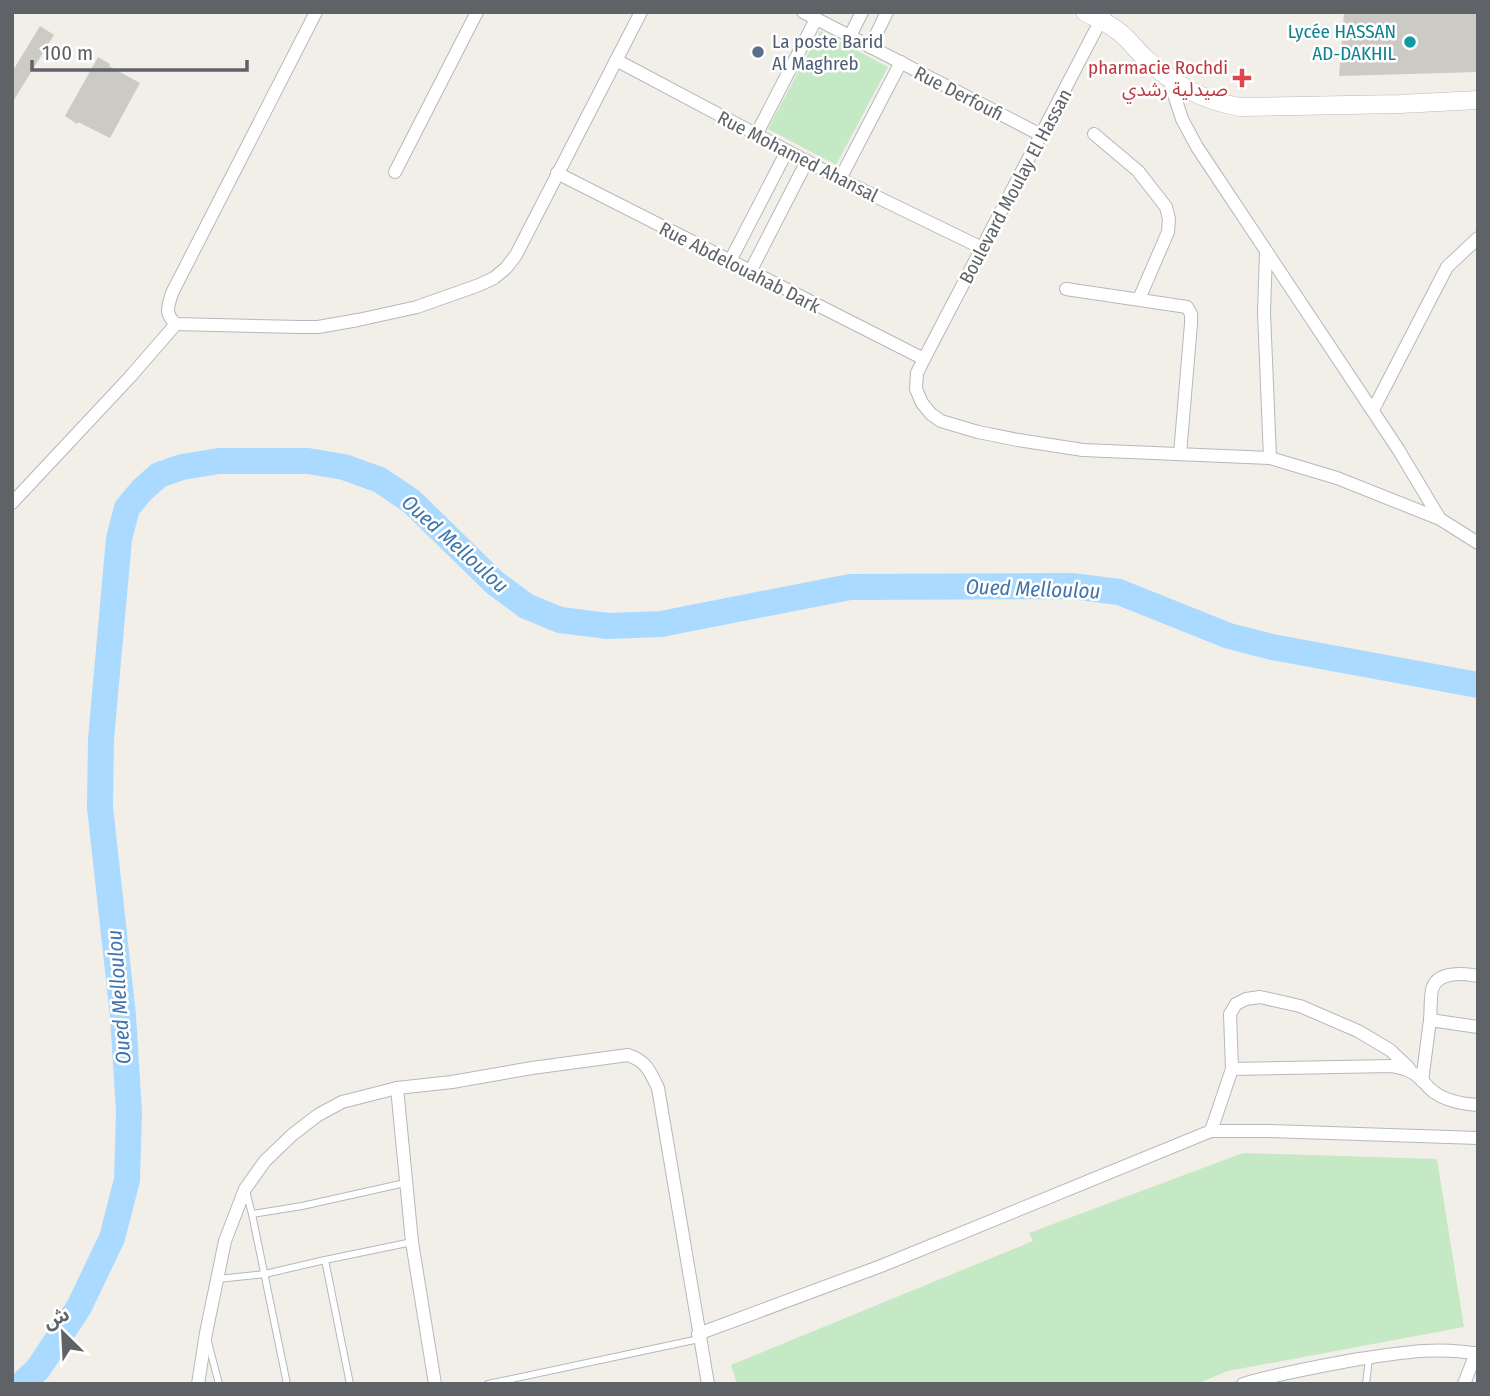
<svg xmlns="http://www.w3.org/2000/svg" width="1490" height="1396" viewBox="0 0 1490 1396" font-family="'Fira Sans Condensed','Noto Sans Arabic',sans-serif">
  <rect width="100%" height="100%" fill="#f1efe8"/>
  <!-- green -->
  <g fill="#c5e8c5">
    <path d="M 820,31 L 888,67 L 836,165 L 768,129 Z"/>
    <path d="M 1243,1153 L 1437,1159 L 1464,1327 L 1228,1371 L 1196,1384 L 737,1384 L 731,1365 L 1033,1241 L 1029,1233 Z"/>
  </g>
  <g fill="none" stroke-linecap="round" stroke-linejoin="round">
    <!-- river -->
    <path stroke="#aadaff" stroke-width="26" d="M 22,1384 L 38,1369 L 79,1307 L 112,1238 L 127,1180 L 129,1112 L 123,1016 L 100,807 L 101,739 L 119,539 L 127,508 L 142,490 L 159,475 L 182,467 L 219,461 L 308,461 L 344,467 L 380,480 L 411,501 L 495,583 L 526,606 L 560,620 L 608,626 L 661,624 L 850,587 L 1072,586 L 1119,592 L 1229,636 L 1272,647 L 1478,685"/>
  </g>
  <!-- building -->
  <g fill="#cccac5">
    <path d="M 1344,12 L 1478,12 L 1478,72 L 1339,76 Z"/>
    <path d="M 40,26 L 54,35 L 12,103 L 12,72 Z"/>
    <path d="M 98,57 L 110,64 L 109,66 L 140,83 L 110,138 L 78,122 L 77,124 L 65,116 Z"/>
  </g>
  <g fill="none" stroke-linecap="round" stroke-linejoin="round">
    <defs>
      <g id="service">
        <path d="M 246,1191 L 252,1214 L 287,1384"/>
        <path d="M 252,1214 L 302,1206 L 405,1183"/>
        <path d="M 325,1260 L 350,1384"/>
        <path d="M 218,1279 L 265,1274 L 325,1260 L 412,1242"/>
        <path d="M 208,1342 L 219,1384"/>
        <path d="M 488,1384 L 699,1339"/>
        <path d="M 1366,1384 L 1369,1358"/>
      </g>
      <g id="minor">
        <path d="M 316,12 L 172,293 C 168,307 164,313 176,324 L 300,327 L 318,327 L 358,320 L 417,307 L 479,285 L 494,278 L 506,268 L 516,255 L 641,12"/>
        <path d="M 803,12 L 1041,135"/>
        <path d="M 1105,12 L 924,359 L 917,373 L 916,389 L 922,403 L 931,414 L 941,421 L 978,432 L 1018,440 L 1083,450 L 1270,458 L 1337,478 L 1440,519 L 1478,543"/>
        <path d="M 850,36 L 862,12"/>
        <path d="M 870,47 L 887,12"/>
        <path d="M 616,60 L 840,179 L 982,248"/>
        <path d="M 1169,79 L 1182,119 L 1197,147 L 1398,449 L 1440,519"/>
        <path d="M 1094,134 L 1138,171 L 1166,207 L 1169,219 L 1168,232 L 1139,299"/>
        <path d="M 756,135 L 816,19"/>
        <path d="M 395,172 L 477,12"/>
        <path d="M 557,173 L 924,359"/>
        <path d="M 840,179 L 901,62"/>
        <path d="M 1266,252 L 1264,312 L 1270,458"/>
        <path d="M 730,261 L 787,151"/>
        <path d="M 750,272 L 807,161"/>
        <path d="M 1066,289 L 1187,307 L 1191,314 L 1191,324 L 1180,454"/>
        <path d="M 1373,410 L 1447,267 L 1478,238"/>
        <path d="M 12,503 L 130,377 L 176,324"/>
        <path d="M 1430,1020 C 1431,1011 1430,1000 1432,990 C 1436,971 1463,973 1478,976"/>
        <path d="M 1232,1069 L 1230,1014 L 1236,1004 L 1246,999 L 1260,997 L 1300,1006 L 1358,1031 L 1390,1050 L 1409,1068"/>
        <path d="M 1422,1081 L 1430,1020 L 1478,1027"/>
        <path d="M 397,1088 L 412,1242 L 435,1384"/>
        <path d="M 1211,1131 L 1232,1069 L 1391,1066 C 1404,1068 1413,1071 1422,1080 C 1426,1084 1429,1089 1434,1092 C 1446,1101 1463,1104 1478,1105"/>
        <path d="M 698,1334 L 881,1266 L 1211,1131 L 1270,1131 L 1478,1138"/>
        <path d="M 198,1384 L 206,1333 L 225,1241 L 245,1189 L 265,1161 L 292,1135 L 318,1115 L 342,1102 L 397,1088 L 452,1082 L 532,1068 L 628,1055 C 646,1061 650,1071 658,1088 L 708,1384"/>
        <path d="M 1243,1384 C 1281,1373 1320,1366 1359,1359 C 1400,1353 1437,1346 1478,1354"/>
        <path d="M 1464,1384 L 1476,1353"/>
      </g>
      <path id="secondary" d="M 1085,12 C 1096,18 1108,23 1118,31 C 1128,38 1136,50 1145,58 C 1171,83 1204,101 1240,107 L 1400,104 L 1478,100"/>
    </defs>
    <!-- service casing -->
    <use href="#service" stroke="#b5b8bc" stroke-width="8"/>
    <!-- minor casing -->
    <use href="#minor" stroke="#b5b8bc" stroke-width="14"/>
    <!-- secondary casing -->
    <use href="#secondary" stroke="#b6babf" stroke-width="19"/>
    <!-- service -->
    <use href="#service" stroke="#fff" stroke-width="6"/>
    <!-- minor -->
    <use href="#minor" stroke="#fff" stroke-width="12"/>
    <!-- secondary -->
    <use href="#secondary" stroke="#fff" stroke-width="18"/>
  </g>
  <!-- markers -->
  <circle fill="#0f9aa8" stroke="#fff" stroke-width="2.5" cx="1410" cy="42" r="7"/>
  <circle fill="#5c6f8a" stroke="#fff" stroke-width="2.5" cx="758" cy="52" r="7"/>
  <path fill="#e0444e" stroke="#fff" stroke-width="2.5" d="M1238.5 67.5h7v7h7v7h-7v7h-7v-7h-7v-7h7z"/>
  <g text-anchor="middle" stroke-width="5" stroke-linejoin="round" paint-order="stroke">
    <!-- culture labels -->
    <g font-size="19" fill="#0d838f" stroke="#fff" text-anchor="end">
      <text x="1396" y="38">Lycée HASSAN<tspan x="1396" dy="22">AD-DAKHIL</tspan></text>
    </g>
    <!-- service labels -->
    <g font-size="19" fill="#4e5e75" stroke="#fff" text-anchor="start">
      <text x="772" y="48">La poste Barid<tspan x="772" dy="22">Al Maghreb</tspan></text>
    </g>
    <!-- health labels -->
    <g font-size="19" fill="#be3a42" stroke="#fff" text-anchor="end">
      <text x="1228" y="74">pharmacie Rochdi<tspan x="1228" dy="22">صيدلية رشدي</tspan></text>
    </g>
    <!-- street labels -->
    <g font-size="19" fill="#5f6368" stroke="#fff">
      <text transform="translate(959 93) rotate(27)" y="7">Rue Derfoufi</text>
      <text transform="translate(798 156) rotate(27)" y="7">Rue Mohamed Ahansal</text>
      <text transform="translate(1015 186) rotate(-62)" y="7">Boulevard Moulay El Hassan</text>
      <text transform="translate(740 267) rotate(27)" y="7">Rue Abdelouahab Dark</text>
    </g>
    <!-- water labels -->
    <g font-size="21" font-style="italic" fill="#4174aa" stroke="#fff">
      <text transform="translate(455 544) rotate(42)" y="7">Oued Melloulou</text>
      <text transform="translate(1033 589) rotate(2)" y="7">Oued Melloulou</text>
      <text transform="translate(119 997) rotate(-94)" y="7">Oued Melloulou</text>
    </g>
  </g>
  <!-- border -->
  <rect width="1490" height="1396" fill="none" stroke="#5f6368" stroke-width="28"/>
  <!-- north arrow -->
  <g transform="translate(63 1333) rotate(336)" stroke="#ffffff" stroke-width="5" paint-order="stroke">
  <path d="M0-5L12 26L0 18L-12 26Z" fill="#5f6368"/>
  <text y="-10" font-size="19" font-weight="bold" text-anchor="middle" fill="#5f6368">ش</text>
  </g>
  <!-- scale -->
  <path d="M32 60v10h215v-10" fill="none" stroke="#5f6368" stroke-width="3.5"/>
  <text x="42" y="60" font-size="21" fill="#5f6368" stroke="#ffffff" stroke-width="5" paint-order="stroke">100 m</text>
</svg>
